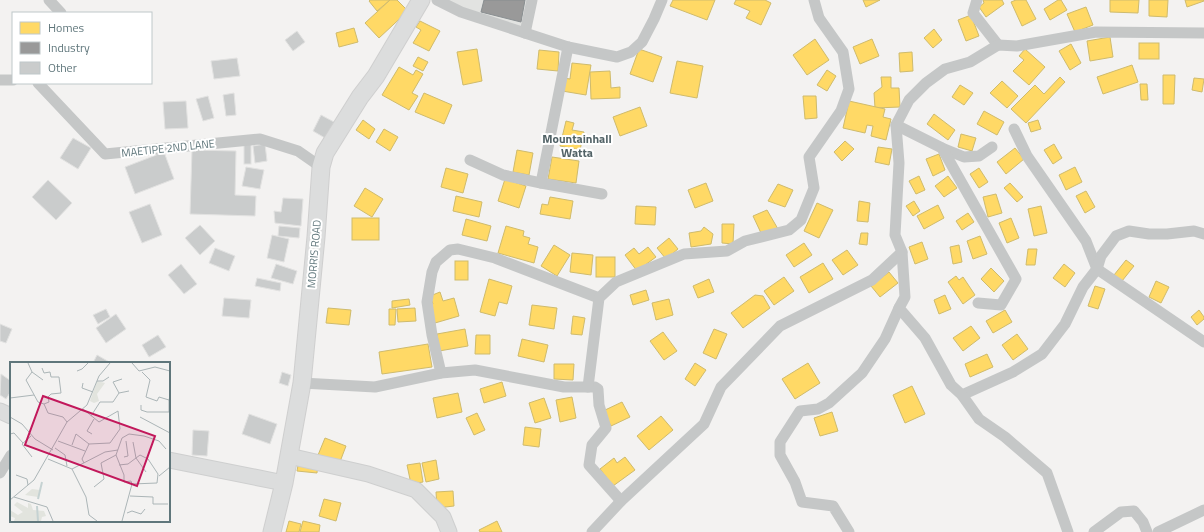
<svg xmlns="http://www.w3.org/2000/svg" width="1204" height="532" viewBox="0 0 1204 532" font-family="'Titillium Web',sans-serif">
  <rect width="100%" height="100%" fill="#f3f2f1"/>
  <!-- built -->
  <path fill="#e2e3e1" d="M 437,0 L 532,0 L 525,33 Z"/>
  <!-- homes -->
  <g fill="#ffd966" stroke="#cfbb6c">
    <path d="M 370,0 L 390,0 L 377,11 L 369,1 Z"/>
    <path d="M 390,0 L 397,0 L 408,11 L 379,38 L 365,23 Z"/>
    <path d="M 673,0 L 715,0 L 707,20 L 670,6 Z"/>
    <path d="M 736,0 L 765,0 L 771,3 L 761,25 L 746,18 L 750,11 L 734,4 Z"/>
    <path d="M 863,0 L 880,0 L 866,7 Z"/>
    <path d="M 983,0 L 1002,0 L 1004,4 L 986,17 L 979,7 L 984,3 Z"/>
    <path d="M 1016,0 L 1026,0 L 1036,19 L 1022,26 L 1011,2 Z"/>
    <path d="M 1058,0 L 1061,0 L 1067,10 L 1050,20 L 1044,9 Z"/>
    <path d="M 1110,0 L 1139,0 L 1138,13 L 1110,12 Z"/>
    <path d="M 1149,0 L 1168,0 L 1167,17 L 1149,16 Z"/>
    <path d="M 1185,0 L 1204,0 L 1204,1 L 1187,7 Z"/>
    <path d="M 1086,7 L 1093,25 L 1075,32 L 1067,14 Z"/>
    <path d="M 971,15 L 979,36 L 966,41 L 958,20 Z"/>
    <path d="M 420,21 L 440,31 L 429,51 L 413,43 L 421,30 L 416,27 Z"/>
    <path d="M 354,28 L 358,42 L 339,47 L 336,33 Z"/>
    <path d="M 934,29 L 942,40 L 933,48 L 924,38 Z"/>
    <path d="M 1110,37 L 1113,57 L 1090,61 L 1087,41 Z"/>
    <path d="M 815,39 L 829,60 L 807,75 L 793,55 Z"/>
    <path d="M 872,39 L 879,56 L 860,64 L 853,47 Z"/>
    <rect x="1139" y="43" width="20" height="16"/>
    <path d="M 1071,44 L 1081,63 L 1070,70 L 1059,51 Z"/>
    <path d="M 477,49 L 482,81 L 463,85 L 457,52 Z"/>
    <path d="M 639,49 L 662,57 L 653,82 L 630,74 Z"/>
    <path d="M 1025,49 L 1045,67 L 1029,85 L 1013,71 L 1024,60 L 1019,56 Z"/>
    <path d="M 539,50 L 559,52 L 558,71 L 537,69 Z"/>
    <path d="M 912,52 L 913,71 L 900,72 L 899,53 Z"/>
    <path d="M 418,57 L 428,62 L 423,71 L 413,66 Z"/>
    <path d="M 677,61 L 703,66 L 697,98 L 670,93 Z"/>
    <path d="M 572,63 L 591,65 L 586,95 L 562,91 L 564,78 L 570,79 Z"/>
    <path d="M 1132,65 L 1138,82 L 1103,94 L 1097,77 Z"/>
    <path d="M 399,67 L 413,75 L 416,70 L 423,74 L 412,93 L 418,96 L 409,110 L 382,95 Z"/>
    <path d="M 827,70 L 836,76 L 827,91 L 817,85 Z"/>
    <path d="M 610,71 L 611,88 L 620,87 L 620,98 L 591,99 L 590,72 Z"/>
    <path d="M 1163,75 L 1175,75 L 1174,104 L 1163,104 Z"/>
    <path d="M 881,77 L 891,77 L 891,88 L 899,88 L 900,107 L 875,108 L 874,93 L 882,87 Z"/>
    <path d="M 1060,77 L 1065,82 L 1026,123 L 1011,109 L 1035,85 L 1044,94 Z"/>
    <path d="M 1194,78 L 1204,79 L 1202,92 L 1192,90 Z"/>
    <path d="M 1002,81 L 1018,96 L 1007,108 L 990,93 Z"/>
    <path d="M 1140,84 L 1147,84 L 1148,100 L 1141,100 Z"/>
    <path d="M 960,85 L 973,93 L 964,105 L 952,97 Z"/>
    <path d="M 424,93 L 452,105 L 444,124 L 415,112 Z"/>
    <path d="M 803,96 L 816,96 L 817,118 L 805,119 Z"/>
    <path d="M 849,101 L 885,109 L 883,117 L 891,119 L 886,140 L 871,136 L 873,126 L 867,125 L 865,133 L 843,128 Z"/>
    <path d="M 640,107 L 647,126 L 620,136 L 613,117 Z"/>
    <path d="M 984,111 L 1004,122 L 997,135 L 977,124 Z"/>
    <path d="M 934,114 L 955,130 L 948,140 L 927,124 Z"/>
    <path d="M 363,120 L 375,129 L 369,139 L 356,130 Z"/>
    <path d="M 1038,120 L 1041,129 L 1031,132 L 1028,123 Z"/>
    <path d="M 566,121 L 574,123 L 572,130 L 584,132 L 580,150 L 560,146 Z"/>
    <path d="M 384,129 L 398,137 L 390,151 L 376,142 Z"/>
    <path d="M 961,134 L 976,138 L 972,151 L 958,147 Z"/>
    <path d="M 845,141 L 854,149 L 842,161 L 834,152 Z"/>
    <path d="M 1054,144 L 1062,158 L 1053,164 L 1044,150 Z"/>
    <path d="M 878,147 L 892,149 L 889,165 L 875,162 Z"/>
    <path d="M 1015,148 L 1024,159 L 1006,174 L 997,162 Z"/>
    <path d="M 517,150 L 533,153 L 529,175 L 513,172 Z"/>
    <path d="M 939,154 L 945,170 L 933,176 L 926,159 Z"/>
    <path d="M 552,157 L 579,161 L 576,183 L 548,179 Z"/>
    <path d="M 1075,167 L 1082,182 L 1066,190 L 1059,175 Z"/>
    <path d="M 446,168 L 468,174 L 463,193 L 441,187 Z"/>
    <path d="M 979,168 L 988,182 L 979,188 L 970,174 Z"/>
    <path d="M 919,176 L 925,190 L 916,194 L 909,181 Z"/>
    <path d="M 948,176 L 957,188 L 944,197 L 935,186 Z"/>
    <path d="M 505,179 L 526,186 L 519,208 L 498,201 Z"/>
    <path d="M 706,183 L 713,201 L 695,208 L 688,190 Z"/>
    <path d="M 1010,183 L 1023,197 L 1017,202 L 1004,188 Z"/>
    <path d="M 778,184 L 793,190 L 785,207 L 768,201 Z"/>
    <path d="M 365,188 L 383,199 L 372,217 L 354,206 Z"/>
    <path d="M 1086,191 L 1095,207 L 1085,213 L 1076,196 Z"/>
    <path d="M 996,194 L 1002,213 L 988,217 L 983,197 Z"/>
    <path d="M 456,196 L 482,202 L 479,217 L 453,211 Z"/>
    <path d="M 550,197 L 573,201 L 570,219 L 540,214 L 542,204 L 548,205 Z"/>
    <path d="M 859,201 L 870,203 L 868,222 L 857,221 Z"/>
    <path d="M 914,201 L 920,211 L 913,216 L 906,206 Z"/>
    <path d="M 817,203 L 833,210 L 819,238 L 804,231 Z"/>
    <path d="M 938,205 L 944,218 L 924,229 L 917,216 Z"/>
    <path d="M 636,206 L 656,207 L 655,225 L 635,224 Z"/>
    <path d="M 1041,206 L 1047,233 L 1034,236 L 1028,209 Z"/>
    <path d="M 767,210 L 778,229 L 761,233 L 753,216 Z"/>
    <path d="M 968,213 L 974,222 L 962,230 L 956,221 Z"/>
    <rect x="352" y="218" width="27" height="22"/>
    <path d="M 1011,218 L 1019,238 L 1007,243 L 999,223 Z"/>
    <path d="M 466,219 L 491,226 L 487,241 L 462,235 Z"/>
    <path d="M 722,224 L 734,224 L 733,244 L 722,243 Z"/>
    <path d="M 506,226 L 524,231 L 523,236 L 530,238 L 528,244 L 538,247 L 534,263 L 498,253 Z"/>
    <path d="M 704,227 L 713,234 L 711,244 L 691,247 L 689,233 L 701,231 Z"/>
    <path d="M 861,233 L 868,233 L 867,245 L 859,244 Z"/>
    <path d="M 980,236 L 987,254 L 973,259 L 967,241 Z"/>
    <path d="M 669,238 L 678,249 L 666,259 L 657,248 Z"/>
    <path d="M 922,242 L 928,259 L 915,264 L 909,247 Z"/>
    <path d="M 804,243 L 812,255 L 794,267 L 786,255 Z"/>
    <path d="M 554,245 L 570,255 L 557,276 L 541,266 Z"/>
    <path d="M 959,245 L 962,262 L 953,264 L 950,247 Z"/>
    <path d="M 648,247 L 656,257 L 637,271 L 625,255 L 634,248 L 639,254 Z"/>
    <path d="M 1028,249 L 1037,249 L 1035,265 L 1026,265 Z"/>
    <path d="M 847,250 L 858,265 L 843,275 L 832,260 Z"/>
    <path d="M 572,253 L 593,255 L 591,275 L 570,272 Z"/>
    <rect x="596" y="257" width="19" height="20"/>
    <path d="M 1126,260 L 1134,266 L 1122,281 L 1114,275 Z"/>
    <rect x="455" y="261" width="13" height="19"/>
    <path d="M 823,263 L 833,279 L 809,293 L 800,277 Z"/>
    <path d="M 1064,264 L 1075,273 L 1065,287 L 1053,278 Z"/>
    <path d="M 991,268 L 1004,281 L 994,292 L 981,279 Z"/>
    <path d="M 889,272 L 898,283 L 880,297 L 871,286 Z"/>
    <path d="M 956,276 L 959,280 L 963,277 L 975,295 L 963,304 L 948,282 Z"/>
    <path d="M 784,277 L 794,291 L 774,305 L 764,291 Z"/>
    <path d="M 489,279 L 512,286 L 507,304 L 499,302 L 495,316 L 480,312 Z"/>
    <path d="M 709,279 L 714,292 L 698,298 L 693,286 Z"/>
    <path d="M 1156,281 L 1169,287 L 1161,303 L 1149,297 Z"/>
    <path d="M 1095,286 L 1105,289 L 1098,309 L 1088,306 Z"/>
    <path d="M 646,290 L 649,300 L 633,305 L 630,295 Z"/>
    <path d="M 440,292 L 443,301 L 454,298 L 459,316 L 435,323 L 430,305 L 433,304 L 430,296 Z"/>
    <path d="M 755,295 L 763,296 L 770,308 L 743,328 L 731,313 Z"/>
    <path d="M 945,295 L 951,309 L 939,314 L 934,300 Z"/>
    <path d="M 409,299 L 410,305 L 392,308 L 392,301 Z"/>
    <path d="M 669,299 L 673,315 L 656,320 L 652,303 Z"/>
    <path d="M 532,305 L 557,308 L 554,329 L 529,325 Z"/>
    <path d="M 328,308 L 351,310 L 349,325 L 326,323 Z"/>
    <path d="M 415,308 L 416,321 L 398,322 L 397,309 Z"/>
    <path d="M 389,309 L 396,309 L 395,325 L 389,325 Z"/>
    <path d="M 1005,310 L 1012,322 L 993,333 L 986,321 Z"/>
    <path d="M 1199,310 L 1204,317 L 1204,319 L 1197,325 L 1191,317 Z"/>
    <path d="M 573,316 L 585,318 L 582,335 L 571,334 Z"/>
    <path d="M 971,326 L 980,338 L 963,351 L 953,338 Z"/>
    <path d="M 465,329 L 468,346 L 439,351 L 437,334 Z"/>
    <path d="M 714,329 L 727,334 L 716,359 L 703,353 Z"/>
    <path d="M 663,332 L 677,351 L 664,360 L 650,341 Z"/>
    <path d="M 1017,334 L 1028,349 L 1013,360 L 1002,345 Z"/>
    <path d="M 476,335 L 490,335 L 490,354 L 475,354 Z"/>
    <path d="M 522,339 L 548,345 L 544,362 L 518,356 Z"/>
    <path d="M 428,344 L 432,367 L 382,374 L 379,352 Z"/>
    <path d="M 987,354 L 993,367 L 970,377 L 965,364 Z"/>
    <path d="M 695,363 L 706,370 L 695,386 L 685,379 Z"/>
    <path d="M 808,363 L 820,383 L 795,399 L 782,379 Z"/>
    <path d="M 554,364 L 574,364 L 573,380 L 554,379 Z"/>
    <path d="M 502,382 L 506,396 L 484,403 L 480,389 Z"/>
    <path d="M 912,386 L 925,414 L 905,423 L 893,395 Z"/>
    <path d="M 458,393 L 462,412 L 437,418 L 433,398 Z"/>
    <path d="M 572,397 L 576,418 L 560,422 L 556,400 Z"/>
    <path d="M 544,398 L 551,418 L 535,423 L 529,403 Z"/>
    <path d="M 622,402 L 630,417 L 611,426 L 603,411 Z"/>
    <path d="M 832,412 L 838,431 L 820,436 L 814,418 Z"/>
    <path d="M 477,413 L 485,430 L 474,435 L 466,418 Z"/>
    <path d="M 661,416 L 673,430 L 649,450 L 637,436 Z"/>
    <path d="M 525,427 L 541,429 L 539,447 L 523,445 Z"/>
    <path d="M 325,438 L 346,446 L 338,467 L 316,460 Z"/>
    <path d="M 625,457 L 635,470 L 613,486 L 600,469 L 614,458 L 617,463 Z"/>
    <path d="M 299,460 L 318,462 L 317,473 L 297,471 Z"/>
    <path d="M 436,460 L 439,479 L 426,482 L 422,463 Z"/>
    <path d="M 420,463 L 423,482 L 411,484 L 407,465 Z"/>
    <path d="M 453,491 L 454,506 L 437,508 L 436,492 Z"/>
    <path d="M 324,499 L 341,503 L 336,521 L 319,516 Z"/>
    <path d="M 289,521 L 301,524 L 299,532 L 286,532 Z"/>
    <path d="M 303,521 L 320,525 L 319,532 L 300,532 Z"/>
    <path d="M 497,521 L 502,532 L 480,532 L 479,530 Z"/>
  </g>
  <!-- industry -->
  <path fill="#999" stroke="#888e90" d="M 484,0 L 525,0 L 521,22 L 481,12 Z"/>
  <!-- building -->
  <g fill="#cacccc" stroke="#e2e2e1">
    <path d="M 297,31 L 305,42 L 293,51 L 285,40 Z"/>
    <path d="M 237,58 L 240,76 L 214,79 L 211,61 Z"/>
    <path d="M 234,93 L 236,115 L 226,116 L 223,95 Z"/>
    <path d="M 208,96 L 214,118 L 203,121 L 196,99 Z"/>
    <path d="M 186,101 L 188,128 L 165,129 L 163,102 Z"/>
    <path d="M 321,115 L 334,122 L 325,138 L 313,131 Z"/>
    <path d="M 73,138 L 91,148 L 78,169 L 60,158 Z"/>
    <rect x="244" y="144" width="7" height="20"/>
    <path d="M 265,144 L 267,161 L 255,163 L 253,146 Z"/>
    <path d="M 192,150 L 236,151 L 235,195 L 256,196 L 255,216 L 190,214 Z"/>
    <path d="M 164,152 L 174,179 L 135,194 L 125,167 Z"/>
    <path d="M 246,167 L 264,170 L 260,189 L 242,186 Z"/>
    <path d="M 48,180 L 72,203 L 56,220 L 32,197 Z"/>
    <path d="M 283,198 L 303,199 L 301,226 L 275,223 L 274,211 L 281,212 Z"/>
    <path d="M 150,204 L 162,235 L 142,243 L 129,212 Z"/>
    <path d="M 200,225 L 215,241 L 200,255 L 185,238 Z"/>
    <path d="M 279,226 L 300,228 L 299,238 L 278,236 Z"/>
    <path d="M 272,235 L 289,239 L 284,262 L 267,258 Z"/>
    <path d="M 215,248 L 235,256 L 229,271 L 209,263 Z"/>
    <path d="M 181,264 L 197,284 L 184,294 L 168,275 Z"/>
    <path d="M 276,264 L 297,271 L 293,284 L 271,278 Z"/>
    <path d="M 257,278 L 281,283 L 280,291 L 255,286 Z"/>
    <path d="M 224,298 L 251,300 L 249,318 L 222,316 Z"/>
    <path d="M 106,309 L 110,317 L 98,324 L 93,315 Z"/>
    <path d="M 116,314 L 126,329 L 106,343 L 96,328 Z"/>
    <path d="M 0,324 L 12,329 L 6,343 L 0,341 Z"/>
    <path d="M 158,335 L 166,347 L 149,357 L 142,345 Z"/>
    <path d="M 97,355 L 111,363 L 93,363 Z"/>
    <path d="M 282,372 L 291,375 L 288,386 L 279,383 Z"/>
    <path d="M 1,374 L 11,381 L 11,391 L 6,399 L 0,395 Z"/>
    <path d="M 249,414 L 277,424 L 270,444 L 242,434 Z"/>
    <path d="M 193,430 L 209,431 L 207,456 L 192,455 Z"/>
  </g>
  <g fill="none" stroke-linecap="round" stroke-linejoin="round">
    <defs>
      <g id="secondary">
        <path d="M 0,411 L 11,416"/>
        <path d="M 289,456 L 368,474 L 416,490 L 443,517 L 449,532"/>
        <path d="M 169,460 L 284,483"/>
      </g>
      <path id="primary" d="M 272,532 L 284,483 L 302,383 L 316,237 L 321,167 L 325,153 L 360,97 L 376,76 L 421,0"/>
    </defs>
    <!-- secondary casing -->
    <use href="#secondary" stroke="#cecfcf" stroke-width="17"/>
    <!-- primary casing -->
    <use href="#primary" stroke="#cfcfcf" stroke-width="19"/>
    <!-- street -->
    <g stroke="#c5c7c7" stroke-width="11">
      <path d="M 49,0 L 61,13"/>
      <path d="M 437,0 L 461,12 L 525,33 L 568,47 L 617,57 L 631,52 L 642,42 L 654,19 L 662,0"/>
      <path d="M 977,0 L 973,13 L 998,45"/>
      <path d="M 525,33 L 532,0"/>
      <path d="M 568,47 L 541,183 L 602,194"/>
      <path d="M 0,80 L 13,80"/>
      <path d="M 38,83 L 105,154 L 260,139 L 298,151 L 321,167"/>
      <path d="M 896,125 L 942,148 L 964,157 L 979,156 L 992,147"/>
      <path d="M 1014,129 L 1027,156 L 1086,241 L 1097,269 L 1204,342"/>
      <path d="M 942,148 L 1016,279 L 1001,305 L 978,303"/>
      <path d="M 470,160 L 503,175 L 541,183"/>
      <path d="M 441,373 L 432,335 L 427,302 L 432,272 L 436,262 L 450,250 L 458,249 L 495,258 L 599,298"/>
      <path d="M 302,383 L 375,387 L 441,373 L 475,370 L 564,387 L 595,387 L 598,389 L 599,405 L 606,428 L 592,445 L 589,465 L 621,501"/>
      <path d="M 588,387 L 599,298 L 616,282 L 684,254 L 727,251 L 745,241 L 789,230 L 801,220 L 814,188 L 809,157 L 841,111 L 849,89 L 843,52 L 819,18 L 814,0"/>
      <path d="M 962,395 L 1013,372 L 1042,354 L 1065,324 L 1083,287 L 1097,269 L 1101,256 L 1116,236 L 1129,231 L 1149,234 L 1167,234 L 1194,231 L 1204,234"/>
      <path d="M 0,473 L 11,455"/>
      <path d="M 592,532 L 621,501 L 704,424 L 721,387 L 780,326 L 872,280 L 902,252"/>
      <path d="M 849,532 L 833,506 L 802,502 L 795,482 L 780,455 L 780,442 L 800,411 L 818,409 L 829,403 L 862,373 L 885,339 L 899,308"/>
      <path d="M 1068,532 L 1047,473 L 1005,437 L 979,419 L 962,395 L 951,385 L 925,338 L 899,308 L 905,297 L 902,252 L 895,235 L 899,163 L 896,125 L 909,100 L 926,83 L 945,69 L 970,62 L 998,45 L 1017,46 L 1096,32 L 1204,33"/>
      <path d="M 1094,532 L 1121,512 L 1134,511 L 1143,522 L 1147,532"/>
      <path d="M 1158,532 L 1204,510"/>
    </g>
    <!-- secondary -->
    <use href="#secondary" stroke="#dcdddd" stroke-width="15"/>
    <!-- primary -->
    <use href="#primary" stroke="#dcdddd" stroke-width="17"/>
  </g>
  <g text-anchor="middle" stroke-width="4" stroke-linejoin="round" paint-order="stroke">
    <!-- street labels -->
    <g font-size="11" fill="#5f767b" stroke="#fff">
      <text transform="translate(168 148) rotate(-6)" y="4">MAETIPE 2ND LANE</text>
      <text transform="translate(314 254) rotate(-85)" y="4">MORRIS ROAD</text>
    </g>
    <!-- neighbourhood labels -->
    <g font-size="12" font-weight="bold" fill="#516266" stroke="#fff">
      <text x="577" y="143">Mountainhall<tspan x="577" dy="14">Watta</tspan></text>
    </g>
  </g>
  <!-- overview -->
  <g transform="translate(10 362)">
    <rect width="160" height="160" fill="#f3f2f1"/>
    <path d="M 87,19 L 95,21 L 87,32 L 89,39 L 84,41 L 80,39 ZM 22,127 L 30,128 L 28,135 L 15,133 ZM 7,140 L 18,146 L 18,141 L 21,142 L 23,148 L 34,149 L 36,154 L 32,155 L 31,159 L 4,159 L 5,156 L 0,154 L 0,148 L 8,153 L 13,150 L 4,143 Z" fill="#e2e4de"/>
    <path fill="none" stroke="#c5d2d2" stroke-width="2" d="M 28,137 L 32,120M 27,144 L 28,159"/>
    <path fill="none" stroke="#abb5b7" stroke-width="1" d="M 18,1 L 22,10 L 16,18 L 28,40 L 34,42 L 38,51 L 53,55 L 57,60M 122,1 L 129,9 L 145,5 L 160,9M 32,6 L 34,11 L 40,10 L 41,15 L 49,15 L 51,31 L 41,32 L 38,35 L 39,40 L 34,42M 67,9 L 72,7 L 78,1M 22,10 L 33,18M 132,10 L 140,18 L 136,35 L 147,39 L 149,35 L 159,38 L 160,34M 87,19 L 93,19 L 99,15M 73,21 L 72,26 L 83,30M 109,31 L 103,20 L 112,17M 0,36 L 24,33M 131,43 L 131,48 L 137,50 L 159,50 L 159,38M 73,47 L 89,60 L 108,49 L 110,67 L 100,81 L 79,82 L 72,97 L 74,101M 81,54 L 90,40 L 103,40 L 109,31 L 119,29M 0,55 L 12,62 L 25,77 L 43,88M 130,55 L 160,71M 0,72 L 4,71 L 13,81M 82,72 L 77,69 L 84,57M 21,74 L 12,82 L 22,95M 48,79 L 75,89M 123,80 L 126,96 L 136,110M 62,83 L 66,72 L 79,82M 45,86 L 55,93 L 57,104M 114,95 L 118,94 L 116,79M 38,97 L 62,107 L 76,135 L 79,153 L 87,159M 109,103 L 118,102 L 130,93 L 138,97 L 148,112 L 147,121 L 122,122M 62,107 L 95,90 L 108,88M 6,113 L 17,117 L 18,123M 149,114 L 160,105M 84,125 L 94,117 L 91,101 L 106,93M 120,134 L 143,135 L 143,142 L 158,142M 4,135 L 37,145 L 43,159M 0,138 L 24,118 L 57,60 L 77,43 L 89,14 L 100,1M 117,151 L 122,149 L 131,152 L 135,147M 112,159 L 122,122 L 121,119 L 114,120 L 114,113 L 106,93 L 112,76 L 119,72 L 134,74 L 149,79 L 156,87"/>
    <path fill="#c2185b" fill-opacity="0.15" stroke="#c2185b" stroke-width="2" d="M 33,34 L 145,74 L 127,124 L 15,83 Z"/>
    <rect width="160" height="160" fill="none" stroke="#5f767b" stroke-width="2"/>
  </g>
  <!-- legend -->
  <rect x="12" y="12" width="140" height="72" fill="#ffffff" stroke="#bfc8ca"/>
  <rect x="20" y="22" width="20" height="12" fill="#ffd966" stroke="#bfc8ca"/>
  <text x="48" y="32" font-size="12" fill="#5f767b">Homes</text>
  <rect x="20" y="42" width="20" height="12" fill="#999999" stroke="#bfc8ca"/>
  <text x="48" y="52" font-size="12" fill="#5f767b">Industry</text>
  <rect x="20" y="62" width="20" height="12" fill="#cacccc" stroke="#bfc8ca"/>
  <text x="48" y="72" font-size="12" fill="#5f767b">Other</text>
</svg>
